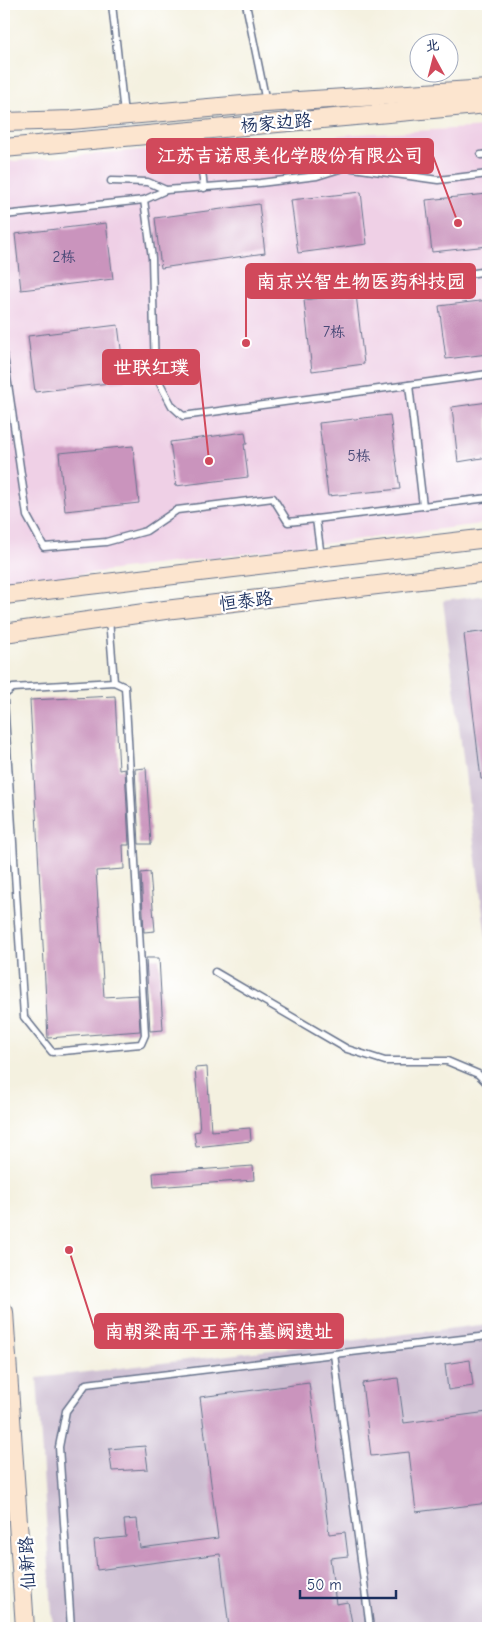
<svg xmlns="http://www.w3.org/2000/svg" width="492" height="1632" viewBox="0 0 492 1632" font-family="'Comic Neue','LXGW WenKai TC',sans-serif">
  <rect width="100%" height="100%" fill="#fff"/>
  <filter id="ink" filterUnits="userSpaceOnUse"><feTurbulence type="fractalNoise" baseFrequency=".02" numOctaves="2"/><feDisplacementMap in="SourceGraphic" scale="10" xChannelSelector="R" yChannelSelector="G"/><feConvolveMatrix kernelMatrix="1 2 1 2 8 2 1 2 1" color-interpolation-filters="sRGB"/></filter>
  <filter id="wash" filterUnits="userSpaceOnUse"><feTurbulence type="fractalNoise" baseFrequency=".0096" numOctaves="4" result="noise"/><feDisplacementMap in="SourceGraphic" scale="20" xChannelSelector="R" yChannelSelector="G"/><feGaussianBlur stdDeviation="1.12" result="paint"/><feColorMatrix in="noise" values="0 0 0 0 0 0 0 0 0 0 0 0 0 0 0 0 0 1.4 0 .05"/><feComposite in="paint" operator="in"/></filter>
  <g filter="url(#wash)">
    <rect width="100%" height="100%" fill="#f4f1e0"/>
    <!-- built -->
    <path fill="#efd0e6" d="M 488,127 L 488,523 L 4,584 L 4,162 L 267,139 Z"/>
    <!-- industrial -->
    <g fill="#cdbed2">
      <path d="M 488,595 L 488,953 L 443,601 Z"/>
      <path d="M 488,1324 L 488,1628 L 53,1628 L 37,1378 Z"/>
    </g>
    <g id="blocks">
      <!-- building -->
      <g fill="#ca94bd">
        <path d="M 361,192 L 367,244 L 298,253 L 291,200 Z"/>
        <path d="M 488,194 L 488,246 L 432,252 L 426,200 Z"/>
        <path d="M 259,204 L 265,253 L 161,268 L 155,218 Z"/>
        <path d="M 106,223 L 113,279 L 21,290 L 15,234 Z"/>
        <path d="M 356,294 L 364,364 L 312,371 L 304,300 Z"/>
        <path d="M 488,300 L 488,354 L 446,359 L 439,306 Z"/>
        <path d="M 118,325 L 125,381 L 35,392 L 28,336 Z"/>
        <path d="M 488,402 L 488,457 L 458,462 L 452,407 Z"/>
        <path d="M 390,415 L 400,489 L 328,496 L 319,423 Z"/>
        <path d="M 245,432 L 247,444 L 244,444 L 248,477 L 176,486 L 170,442 Z"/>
        <path d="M 133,446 L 139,503 L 65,511 L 59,453 Z"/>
        <path d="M 488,631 L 488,779 L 481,779 L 464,634 Z"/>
        <path d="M 115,696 L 119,770 L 125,769 L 129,845 L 123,845 L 124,869 L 96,871 L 104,997 L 138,995 L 140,1031 L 48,1038 L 30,700 Z"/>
        <path d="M 146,768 L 151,844 L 139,844 L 135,769 Z"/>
        <path d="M 150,872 L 155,931 L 144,932 L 141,873 Z"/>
        <path d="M 146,958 L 159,958 L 163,1030 L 150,1031 Z"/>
        <path d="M 207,1067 L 211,1131 L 250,1128 L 251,1141 L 196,1147 L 194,1132 L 200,1131 L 195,1068 Z"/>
        <path d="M 253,1166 L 254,1180 L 154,1187 L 153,1173 Z"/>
        <path d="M 470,1360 L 473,1386 L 448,1390 L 445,1364 Z"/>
        <path d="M 398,1378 L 404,1423 L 488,1412 L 488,1503 L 416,1512 L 409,1452 L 371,1456 L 362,1383 Z"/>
        <path d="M 309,1383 L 329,1534 L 345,1532 L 348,1556 L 330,1558 L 336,1604 L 348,1602 L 353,1628 L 229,1628 L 220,1554 L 97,1570 L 94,1540 L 126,1537 L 124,1520 L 137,1519 L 140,1548 L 218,1538 L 200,1397 Z"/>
        <path d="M 145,1446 L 148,1469 L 112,1471 L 109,1449 Z"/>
      </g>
    </g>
  </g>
  <g filter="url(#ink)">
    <use href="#blocks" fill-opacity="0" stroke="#67738c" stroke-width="1"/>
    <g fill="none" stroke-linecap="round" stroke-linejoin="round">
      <defs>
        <g id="lane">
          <path d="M 112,4 L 124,114"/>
          <path d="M 246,4 L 266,102"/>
          <path d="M 197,132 L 204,188"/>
          <path d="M 481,155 L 488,154"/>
          <path d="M 111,181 L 148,182 L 166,190"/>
          <path d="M 144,200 L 152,258 L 155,374 L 172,406 L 183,416 L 488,374"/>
          <path d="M 4,215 L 144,200 L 166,190 L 260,183 L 317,176 L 346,167 L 438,180 L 488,174"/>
          <path d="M 455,276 L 488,271"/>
          <path d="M 4,356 L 27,516 L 44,547 L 106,542 L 146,531 L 177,510 L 273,498 L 288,522 L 316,519 L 321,557"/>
          <path d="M 409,385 L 423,506"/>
          <path d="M 316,519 L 488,498"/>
          <path d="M 109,619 L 114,682"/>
          <path d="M 4,695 L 13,688 L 114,682 L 125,687 L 145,1035 L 141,1044 L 52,1052 L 24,1017 L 4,700"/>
          <path d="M 215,972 L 347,1049 L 385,1061 L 447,1061 L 478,1074 L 488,1084"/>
          <path d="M 334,1354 L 488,1336"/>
          <path d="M 71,1628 L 59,1447 L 66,1411 L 86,1384 L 334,1354 L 370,1628"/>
        </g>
        <g id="secondary">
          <path d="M 4,122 L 71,120 L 266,103 L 488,89"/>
          <path d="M 4,148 L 488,104"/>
          <path d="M 4,595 L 488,538"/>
          <path d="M 4,633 L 165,610 L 488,572"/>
          <path d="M 4,1312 L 25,1628"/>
        </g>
      </defs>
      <!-- lane casing -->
      <use href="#lane" stroke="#67738c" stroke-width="9"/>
      <!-- secondary casing -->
      <use href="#secondary" stroke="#67738c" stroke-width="20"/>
      <!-- lane -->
      <use href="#lane" stroke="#fff" stroke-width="6"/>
      <!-- secondary -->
      <use href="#secondary" stroke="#fce5cf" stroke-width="18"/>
    </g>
  </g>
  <g text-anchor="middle" stroke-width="4.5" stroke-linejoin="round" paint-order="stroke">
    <!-- number labels -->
    <g font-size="15" fill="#474876">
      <text x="64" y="262">2栋</text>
      <text x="334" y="337">7栋</text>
      <text x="359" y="461">5栋</text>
    </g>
    <!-- street labels -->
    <g font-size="18" fill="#1b2f5e" stroke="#fff">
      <text transform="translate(276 123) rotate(-5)" y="6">杨家边路</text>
      <text transform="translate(246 601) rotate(-7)" y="6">恒泰路</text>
      <text transform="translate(27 1563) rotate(-93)" y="6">仙新路</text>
    </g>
  </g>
  <!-- callouts -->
  <path fill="none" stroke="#d1495b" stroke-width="2" d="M458 223L433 156M246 343L246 281M209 461L199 367M69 1250L95 1331"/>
  <g fill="#d1495b" stroke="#fff" stroke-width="2">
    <circle cx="458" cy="223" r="5"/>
    <circle cx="246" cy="343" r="5"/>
    <circle cx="209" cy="461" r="5"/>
    <circle cx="69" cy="1250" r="5"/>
  </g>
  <g fill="#d1495b" stroke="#d1495b" stroke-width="2">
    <rect x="147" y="139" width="286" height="34" rx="5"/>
    <rect x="246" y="264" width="229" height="34" rx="5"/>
    <rect x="103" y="350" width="96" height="34" rx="5"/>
    <rect x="95" y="1314" width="248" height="34" rx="5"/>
  </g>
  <g font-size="19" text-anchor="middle" font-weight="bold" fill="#fff">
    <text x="290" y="162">江苏吉诺思美化学股份有限公司</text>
    <text x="361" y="288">南京兴智生物医药科技园</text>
    <text x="151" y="374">世联红璞</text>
    <text x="219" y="1338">南朝梁南平王萧伟墓阙遗址</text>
  </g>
  <!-- margin -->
  <rect width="492" height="1632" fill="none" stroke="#fff" stroke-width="20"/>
  <!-- north arrow -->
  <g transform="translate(434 58) rotate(353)"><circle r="24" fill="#ffffff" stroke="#a4acbf"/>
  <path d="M0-4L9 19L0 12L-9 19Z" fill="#d1495b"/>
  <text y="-8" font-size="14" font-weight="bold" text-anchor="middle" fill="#1b2f5e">北</text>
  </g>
  <!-- scale -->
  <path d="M300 1590v8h96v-8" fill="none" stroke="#1b2f5e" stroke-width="2.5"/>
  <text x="307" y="1590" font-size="15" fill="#1b2f5e" stroke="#ffffff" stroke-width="4" paint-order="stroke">50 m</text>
</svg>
